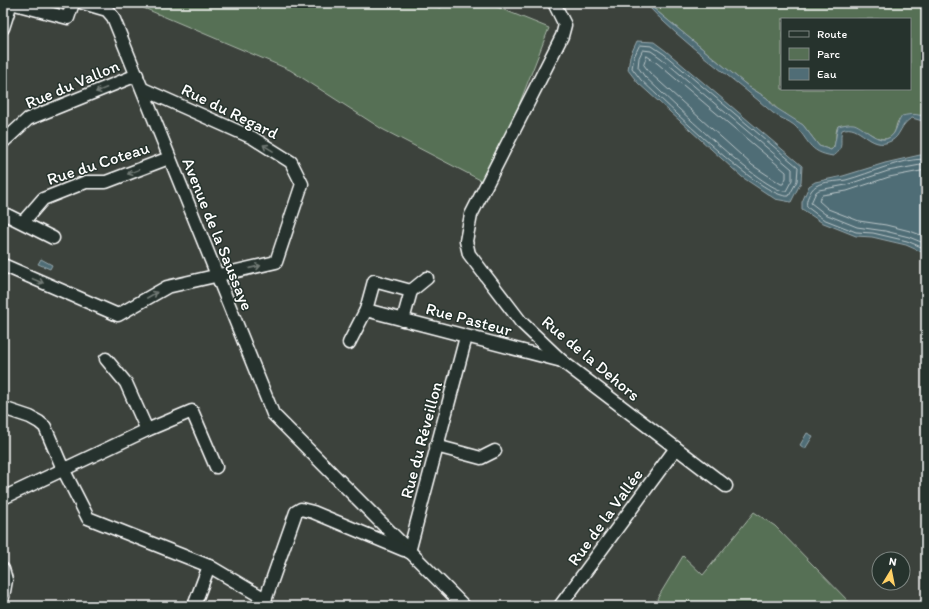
<svg xmlns="http://www.w3.org/2000/svg" width="929" height="609" viewBox="0 0 929 609" font-family="Itim,sans-serif">
  <rect width="100%" height="100%" fill="#3c423c"/>
  <filter id="ink" filterUnits="userSpaceOnUse"><feTurbulence type="fractalNoise" baseFrequency=".025" numOctaves="2"/><feDisplacementMap in="SourceGraphic" scale="8" xChannelSelector="R" yChannelSelector="G"/><feConvolveMatrix kernelMatrix="1 2 1 2 8 2 1 2 1" color-interpolation-filters="sRGB"/></filter>
  <g filter="url(#ink)">
    <!-- green -->
    <g fill="#566f55" stroke="#aab7aa" fill-rule="evenodd">
      <path d="M 132,3 L 415,3 L 441,8 L 443,3 L 487,3 L 549,28 L 488,184 L 382,129 L 290,70 Z"/>
      <path d="M 650,3 L 926,3 L 926,118 L 921,115 L 898,121 C 896,124 896,130 894,133 C 885,147 869,132 860,128 C 853,124 845,124 838,126 C 834,134 838,143 831,150 L 819,146 L 803,125 L 779,111 L 767,98 L 749,87 L 653,8 ZM 782,19 L 910,19 L 910,89 L 782,89 Z"/>
      <path d="M 754,512 L 775,526 L 853,606 L 660,606 L 657,599 L 683,556 L 703,575 Z"/>
    </g>
    <!-- water -->
    <g fill="#506d76" stroke="#96a7ad">
      <path d="M 645,3 L 650,3 L 653,8 L 749,87 L 767,98 L 773,106 L 803,125 L 819,146 L 831,150 L 834,147 L 838,126 C 843,125 849,123 854,124 C 865,127 882,150 894,133 C 897,128 898,121 902,116 C 911,114 917,113 926,118 L 926,122 L 912,118 C 900,124 901,136 891,141 C 870,152 860,122 842,130 C 839,140 845,150 833,156 C 807,152 810,140 794,125 C 788,120 779,118 773,113 C 731,76 683,44 645,3 Z"/>
      <path d="M 637,41 L 654,42 L 666,51 L 802,166 L 801,182 L 791,202 L 775,199 L 742,177 L 638,83 L 628,70 L 630,56 Z"/>
      <path d="M 920,155 L 926,156 L 926,254 L 906,245 L 872,237 L 856,236 L 821,222 L 802,209 L 802,202 L 805,195 L 809,186 L 815,182 L 843,176 L 885,163 Z"/>
      <path d="M 41,259 L 52,265 L 50,269 L 38,264 Z"/>
      <path d="M 807,433 L 813,436 L 805,449 L 800,445 Z"/>
    </g>
    <g fill="none" stroke-linecap="round" stroke-linejoin="round">
      <!-- shore -->
      <g stroke="#b9c5c8" stroke-width="1">
        <path d="M 640,45 L 652,46 L 664,54 L 798,167 L 797,181 L 789,196 C 763,200 665,102 641,80 L 632,68 L 634,57 Z"/>
        <path d="M 643,50 L 651,51 L 661,58 L 792,169 L 792,180 L 786,191 C 765,194 666,96 645,77 L 638,67 L 639,58 Z"/>
        <path d="M 647,56 L 657,63 L 786,172 L 786,178 L 783,184 L 781,184 L 752,165 L 650,73 L 644,65 Z"/>
        <path d="M 926,159 C 898,159 872,173 846,180 C 836,182 824,181 816,186 C 810,190 805,201 807,207 L 823,219 L 856,232 L 873,233 L 907,241 L 926,249"/>
        <path d="M 926,164 L 888,171 L 846,185 L 819,190 L 816,192 L 811,203 L 825,214 L 857,227 L 885,231 L 909,237 L 926,244"/>
        <path d="M 926,170 L 889,177 L 847,191 L 822,195 L 819,201 L 828,209 L 859,221 L 886,225 L 910,231 L 926,237"/>
      </g>
      <defs>
        <g id="minor">
          <path d="M 11,3 L 68,18 L 73,3"/>
          <path d="M 83,3 L 107,10 L 113,17 L 273,414 L 464,606"/>
          <path d="M 554,3 L 565,25 L 562,36 L 471,215 L 466,241 L 469,254 L 521,322 L 563,362 L 726,486"/>
          <path d="M 3,28 L 11,3"/>
          <path d="M 3,142 L 28,119 L 137,75"/>
          <path d="M 3,213 L 53,238"/>
          <path d="M 23,222 L 43,199 L 86,182 L 106,182 L 169,158"/>
          <path d="M 3,265 L 118,315 L 167,287 L 276,262 L 302,184 L 291,162 L 253,138 L 143,89"/>
          <path d="M 411,291 L 427,278"/>
          <path d="M 366,310 L 562,361"/>
          <path d="M 349,343 L 366,310 L 374,281 L 411,291 L 403,320"/>
          <path d="M 106,359 L 126,383 L 147,430"/>
          <path d="M 3,408 L 30,417 L 39,422 L 45,427 L 63,469 L 88,518 L 209,566 L 265,599"/>
          <path d="M 436,446 L 481,458 L 495,451"/>
          <path d="M 3,498 L 147,430 L 192,411 L 216,467"/>
          <path d="M 409,552 L 466,337"/>
          <path d="M 3,569 L 6,580 L 3,597"/>
          <path d="M 194,606 L 209,566"/>
          <path d="M 263,606 L 296,512 L 301,509 L 313,512 L 404,550"/>
          <path d="M 560,606 L 676,448"/>
        </g>
      </defs>
      <!-- minor casing -->
      <use href="#minor" stroke="#fff" stroke-width="15"/>
      <!-- minor -->
      <use href="#minor" stroke="#26332d" stroke-width="12"/>
    </g>
    <!-- one-way arrows -->
    <defs><path id="oneway-shaft" d="M-6 0H5M1.5-3L5.5 0L1.5 3" fill="none" stroke-width="1.6" stroke-linecap="round" stroke-linejoin="round"/></defs>
    <g stroke="#727a76">
      <use href="#oneway-shaft" transform="translate(101 90) rotate(158)"/>
      <use href="#oneway-shaft" transform="translate(268 148) rotate(-148)"/>
      <use href="#oneway-shaft" transform="translate(133 172) rotate(159)"/>
      <use href="#oneway-shaft" transform="translate(255 267) rotate(-13)"/>
      <use href="#oneway-shaft" transform="translate(38 281) rotate(23)"/>
      <use href="#oneway-shaft" transform="translate(152 295) rotate(-30)"/>
    </g>
  </g>
  <g text-anchor="middle" stroke-width="3" stroke-linejoin="round" paint-order="stroke">
    <!-- street labels -->
    <g font-size="17" fill="#fff" stroke="#26332d">
      <text transform="translate(72 84) rotate(-23)" y="6">Rue du Vallon</text>
      <text transform="translate(230 111) rotate(26)" y="6">Rue du Regard</text>
      <text transform="translate(98 163) rotate(-18)" y="6">Rue du Coteau</text>
      <text transform="translate(218 234) rotate(68)" y="6">Avenue de la Saussaye</text>
      <text transform="translate(469 319) rotate(15)" y="6">Rue Pasteur</text>
      <text transform="translate(591 358) rotate(40)" y="6">Rue de la Dehors</text>
      <text transform="translate(421 440) rotate(-75)" y="6">Rue du Réveillon</text>
      <text transform="translate(605 517) rotate(-54)" y="6">Rue de la Vallée</text>
    </g>
  </g>
  <!-- margin -->
  <rect width="929" height="609" fill="none" stroke="#26332d" stroke-width="16"/>
  <rect x="8" y="8" width="913" height="593" fill="none" stroke="#fff" stroke-width="1.5" filter="url(#ink)"/>
  <!-- legend -->
  <rect x="781" y="18" width="130" height="72" fill="#26332d" stroke="#7d8581"/>
  <rect x="789" y="31" width="20" height="6" fill="#26332d" stroke="#7d8581"/>
  <text x="817" y="38" font-size="12" fill="#ffffff">Route</text>
  <rect x="789" y="48" width="20" height="12" fill="#566f55" stroke="#7d8581"/>
  <text x="817" y="58" font-size="12" fill="#ffffff">Parc</text>
  <rect x="789" y="68" width="20" height="12" fill="#506d76" stroke="#7d8581"/>
  <text x="817" y="78" font-size="12" fill="#ffffff">Eau</text>
  <!-- north arrow -->
  <g transform="translate(891 571) rotate(10)"><circle r="19" fill="#26332d" stroke="#7d8581"/>
  <path d="M0-3L7 15L0 10L-7 15Z" fill="#ffd166"/>
  <text y="-6" font-size="11" font-weight="bold" text-anchor="middle" fill="#ffffff">N</text>
  </g>
</svg>
